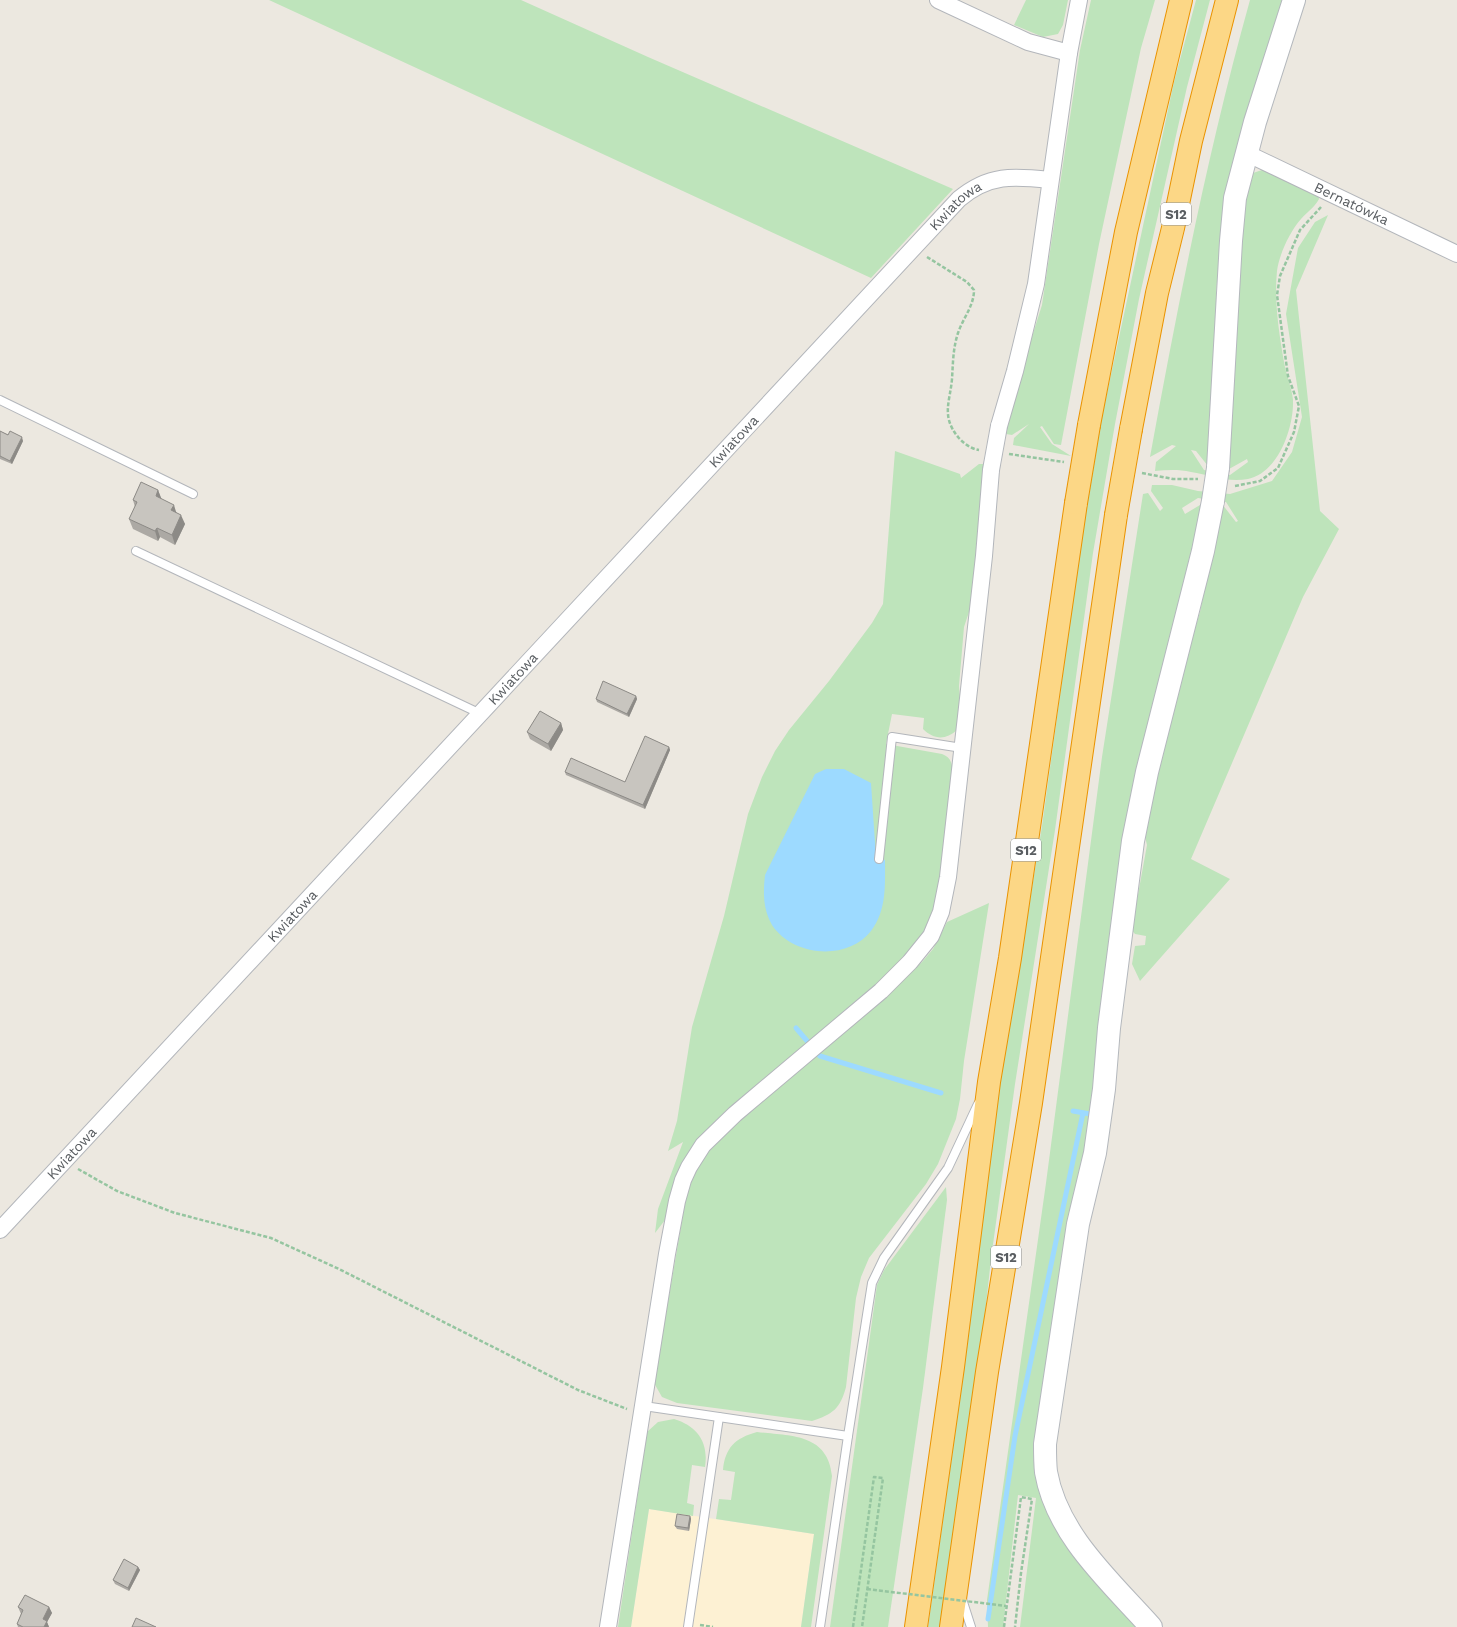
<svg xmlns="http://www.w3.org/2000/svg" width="1457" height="1627" viewBox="0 0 1457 1627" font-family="'Work Sans',sans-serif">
  <rect width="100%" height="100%" fill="#ece8e0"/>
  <!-- commercial -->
  <path fill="#fdf1d3" d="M 649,1509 L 814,1534 L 801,1627 L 631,1627 Z"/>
  <!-- green -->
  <g fill="#bee4bb">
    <path d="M 269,0 L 521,0 L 648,57 L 953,189 L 871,278 Z"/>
    <path d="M 1026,0 L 1068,0 L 1063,25 L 1058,34 L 1043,37 L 1014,25 Z"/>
    <path d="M 1091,0 L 1155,0 L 1141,48 L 1099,244 L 1061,445 L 1054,444 L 1042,426 L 1040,427 L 1052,444 L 1071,456 L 1013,445 L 1014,438 L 1029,424 L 1012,435 L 1006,434 L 1017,384 L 1042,305 L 1080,50 Z"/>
    <path d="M 1196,0 L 1210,0 L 1187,87 L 1139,299 L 1115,424 L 1093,553 L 1055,830 L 1015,1084 L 991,1259 L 979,1369 L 941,1627 L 928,1627 L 965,1363 L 1000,1085 L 1042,826 L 1080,550 L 1101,421 L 1174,82 Z"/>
    <path d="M 1250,0 L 1284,0 L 1223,215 L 1216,293 L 1217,391 L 1208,466 L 1196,451 L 1191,450 L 1204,470 L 1230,475 L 1248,462 L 1247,459 L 1229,469 L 1226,468 L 1234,310 L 1247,181 L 1253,173 L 1265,169 L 1318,194 L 1319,199 C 1314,208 1307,212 1301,219 C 1290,231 1279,255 1277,271 C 1274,301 1279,333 1284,362 C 1286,375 1292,388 1293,400 C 1294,428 1278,473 1248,479 C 1228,483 1210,475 1191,472 C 1178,469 1167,470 1155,471 L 1156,462 L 1176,446 L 1172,445 L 1150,457 C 1178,304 1208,150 1250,0 Z"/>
    <path d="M 1328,215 L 1296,290 L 1320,511 L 1339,529 L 1303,597 L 1191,859 L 1230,879 L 1140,981 L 1132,964 L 1135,946 L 1145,945 L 1146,936 L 1135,934 L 1130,928 L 1132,911 L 1137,900 L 1147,845 L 1142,824 L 1162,736 L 1200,612 L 1222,504 L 1236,522 L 1238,521 L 1226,502 L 1198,498 L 1182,508 L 1185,514 L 1205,502 L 1120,869 L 1103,982 L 1100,1051 L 1040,1467 L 1144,1627 L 1020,1627 L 1036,1498 L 1018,1495 L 1003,1627 L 988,1627 L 987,1600 L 1046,1183 L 1102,757 L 1143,494 L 1148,493 L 1160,511 L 1163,508 L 1151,491 L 1152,485 L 1172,485 L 1198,491 L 1230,494 L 1272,481 L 1292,452 L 1302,417 L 1286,314 L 1298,248 L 1315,222 Z"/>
    <path d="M 895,451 L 960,474 L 961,478 L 979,464 L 985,464 L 974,581 L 969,612 L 964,627 L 959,686 L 961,711 L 957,730 C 946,740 934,740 923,729 L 924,718 L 892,714 L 886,744 L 942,754 C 952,758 952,764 953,774 L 940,891 L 929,926 L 908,958 L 711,1127 L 689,1152 L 678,1173 L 665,1220 L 655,1233 L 658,1209 L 683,1142 L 668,1151 L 677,1121 L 692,1027 L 724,916 L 748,814 L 762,777 L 775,751 L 789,730 L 829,681 L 872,623 L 883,604 Z"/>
    <path d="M 989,903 L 964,1061 L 960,1099 L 956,1119 L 938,1164 L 926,1184 L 869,1258 L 861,1277 L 856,1298 L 846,1387 C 840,1409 833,1414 812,1421 L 677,1403 L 662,1397 L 654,1383 L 688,1186 L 702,1159 L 723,1135 L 922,962 L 933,949 L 947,922 Z"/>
    <path d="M 946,1187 L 947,1200 L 923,1388 L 888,1627 L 830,1627 L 877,1285 L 884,1270 Z"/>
    <path d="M 674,1419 C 697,1426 709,1442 705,1467 L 692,1465 L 687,1503 L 694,1505 L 693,1516 L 649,1509 L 631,1627 L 618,1627 L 647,1432 L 658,1422 Z"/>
    <path d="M 757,1432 C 789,1436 828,1433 832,1476 L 811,1627 L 801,1627 L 814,1534 L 716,1519 L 719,1499 L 731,1500 L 735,1472 L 723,1470 C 725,1448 735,1438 757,1432 Z"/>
  </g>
  <!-- water -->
  <path fill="#9ddaff" d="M 826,769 L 844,769 L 871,783 L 876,858 L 885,860 C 885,884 887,910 871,931 C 848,961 793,957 772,925 C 763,909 763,893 765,875 L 815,774 Z"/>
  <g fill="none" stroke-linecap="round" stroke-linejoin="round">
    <!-- stream -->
    <g stroke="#9ddaff" stroke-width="5">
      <path d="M 796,1028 L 820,1056 L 941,1093"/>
      <path d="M 1073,1111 L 1090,1114"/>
      <path d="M 988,1619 L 1015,1436 L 1083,1113"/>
    </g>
    <defs>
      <g id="lane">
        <path d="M 0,400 L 193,494"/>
        <path d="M 136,551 L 481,714"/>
        <path d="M 879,859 L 892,737 L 962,748"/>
        <path d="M 644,1406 L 848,1436"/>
        <path d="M 962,1599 L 971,1627"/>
        <path d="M 688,1627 L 719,1417"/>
        <path d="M 820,1627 L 848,1436 L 872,1283 L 884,1258 L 948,1168 L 978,1104"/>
      </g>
      <g id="street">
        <path d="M 938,0 L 1028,42 L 1069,53"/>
        <path id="s1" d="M 1246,153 L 1457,254"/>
        <path d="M 999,426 L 1015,371 L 1036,284 L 1069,53 L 1079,0"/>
        <path id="s2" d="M 0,1230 L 959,199 C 989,174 1013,176 1050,180"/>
        <path d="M 608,1627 L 667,1254 L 677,1201 L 683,1180 L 689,1167 L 703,1145 L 735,1114 L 881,991 L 910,962 L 931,936 L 941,912 L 948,877 L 984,556 L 991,470"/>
      </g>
      <g id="secondary">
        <path d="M 1218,468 L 1231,241 L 1235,198 L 1255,122 L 1294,0"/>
        <path d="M 1151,1627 C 1110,1581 1057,1535 1046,1472 C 1045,1463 1045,1453 1045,1444 L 1078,1224 L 1095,1153 L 1104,1089 L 1109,1028 L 1133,841 L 1147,772 L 1203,551 L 1213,501"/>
      </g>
      <g id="highway">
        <path d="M 1089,425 L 1126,232 L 1181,0"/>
        <path d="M 1131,429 L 1157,293 L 1173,228 L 1191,141 L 1227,0"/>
        <path d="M 916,1627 L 953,1367 L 989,1082 L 1010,958 L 1076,503"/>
        <path d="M 951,1627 L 987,1372 L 1031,1103 L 1116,515"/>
      </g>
    </defs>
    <!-- lane casing -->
    <use href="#lane" stroke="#b3b6bb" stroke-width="10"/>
    <!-- street casing -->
    <use href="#street" stroke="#b3b6bb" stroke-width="18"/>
    <!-- secondary casing -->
    <use href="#secondary" stroke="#b4b8bd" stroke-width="24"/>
    <!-- highway casing -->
    <use href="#highway" stroke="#ea9301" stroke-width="24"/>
    <!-- path -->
    <g stroke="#95c5a0" stroke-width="2.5" stroke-dasharray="4 2" stroke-linecap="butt">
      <path d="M 927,257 L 967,282 L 974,290 C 974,306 963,318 958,333 C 953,348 953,363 952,379 C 950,402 941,416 958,437 C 963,443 971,449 979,450"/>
      <path d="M 1009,454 L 1064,462"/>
      <path d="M 1142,473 L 1173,479 L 1198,479"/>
      <path d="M 1235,486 L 1260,481 L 1278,468 L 1294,432 L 1299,406 L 1288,376 L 1277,295 L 1280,276 L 1300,230 L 1321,207"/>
      <path d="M 78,1169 L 117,1191 L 175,1213 L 271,1238 L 339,1269 L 578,1390 L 627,1409"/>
      <path d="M 700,1625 L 713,1627"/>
      <path d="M 853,1627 L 874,1477 L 883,1478 L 862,1627"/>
      <path d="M 1004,1627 L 1021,1497 L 1032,1499 L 1021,1573 L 1015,1627"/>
    </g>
    <!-- lane -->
    <use href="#lane" stroke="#fff" stroke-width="8"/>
    <!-- street -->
    <use href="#street" stroke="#fff" stroke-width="16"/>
    <!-- secondary -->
    <use href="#secondary" stroke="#fff" stroke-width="22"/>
    <!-- highway -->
    <use href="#highway" stroke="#fcd786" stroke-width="22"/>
    <defs>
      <path id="street-bridge" d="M 991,470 L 999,426"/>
      <path id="secondary-bridge" d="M 1213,501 L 1218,468"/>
      <g id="highway-bridge">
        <path d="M 1076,503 L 1089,425"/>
        <path d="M 1116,515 L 1131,429"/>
      </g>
    </defs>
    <!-- street-bridge casing -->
    <use href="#street-bridge" stroke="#b3b6bb" stroke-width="18" stroke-linecap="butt"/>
    <!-- secondary-bridge casing -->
    <use href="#secondary-bridge" stroke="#b4b8bd" stroke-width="24" stroke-linecap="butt"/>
    <!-- highway-bridge casing -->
    <use href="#highway-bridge" stroke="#ea9301" stroke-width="24" stroke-linecap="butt"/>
    <!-- path-bridge -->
    <path stroke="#95c5a0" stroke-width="2.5" stroke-dasharray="4 2" stroke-linecap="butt" d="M 867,1589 L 1006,1606"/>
    <!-- street-bridge -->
    <use href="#street-bridge" stroke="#fff" stroke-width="16"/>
    <!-- secondary-bridge -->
    <use href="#secondary-bridge" stroke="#fff" stroke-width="22"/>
    <!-- highway-bridge -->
    <use href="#highway-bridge" stroke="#fcd786" stroke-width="22"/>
  </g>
  <!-- wall -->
  <g fill="#aca9a4">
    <path d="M 0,431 L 23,441 L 12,464 L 0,459 Z"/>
    <path d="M 158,490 L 161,499 L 176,512 L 185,524 L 175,545 L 160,537 L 158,541 L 133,529 L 129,519 L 135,507 L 133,500 Z"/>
    <path d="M 636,696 L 637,699 L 629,717 L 597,702 L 596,699 Z"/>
    <path d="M 561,723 L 563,730 L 551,751 L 530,739 L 527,732 Z"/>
    <path d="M 669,747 L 670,750 L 645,809 L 566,775 L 565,772 L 625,782 Z"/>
    <path d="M 690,1516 L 691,1519 L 689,1531 L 677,1529 L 675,1526 Z"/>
    <path d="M 138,1567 L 140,1570 L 129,1591 L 115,1584 L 113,1580 Z"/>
    <path d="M 18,1607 L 49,1607 L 52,1613 L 47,1622 L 49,1627 L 18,1627 L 17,1624 L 21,1614 Z"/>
  </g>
  <!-- shaded-wall -->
  <g fill="#8c8a86">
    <path d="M 22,437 L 23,441 L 12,464 L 10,461 Z"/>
    <path d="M 158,490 L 162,500 L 156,496 Z"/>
    <path d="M 174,505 L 177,515 L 171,510 Z"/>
    <path d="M 181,515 L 185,524 L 175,545 L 172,535 Z"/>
    <path d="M 157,528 L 160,537 L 158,541 L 155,531 Z"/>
    <path d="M 636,696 L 637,699 L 629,717 L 627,714 Z"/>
    <path d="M 561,723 L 563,730 L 551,751 L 548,744 Z"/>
    <path d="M 669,747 L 670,750 L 645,809 L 643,805 Z"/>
    <path d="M 690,1516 L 691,1519 L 689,1531 L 688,1528 Z"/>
    <path d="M 138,1567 L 140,1570 L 129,1591 L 128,1588 Z"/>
    <path d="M 49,1607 L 52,1613 L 47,1622 L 49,1627 L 44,1627 L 43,1619 Z"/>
  </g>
  <!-- building -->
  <g fill="#c8c5bf" stroke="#8c8a86">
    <path d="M 0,431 L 8,435 L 10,431 L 22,437 L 10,461 L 0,456 Z"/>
    <path d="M 141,482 L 158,490 L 156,496 L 174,505 L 171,510 L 181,515 L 172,535 L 157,528 L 155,531 L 129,519 L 137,502 L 133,500 Z"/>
    <path d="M 603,681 L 636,696 L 627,714 L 596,699 Z"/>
    <path d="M 540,711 L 561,723 L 548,744 L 527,732 Z"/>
    <path d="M 645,736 L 669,747 L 643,805 L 565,772 L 571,758 L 625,782 Z"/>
    <path d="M 677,1514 L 690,1516 L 688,1528 L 675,1526 Z"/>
    <path d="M 124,1559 L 138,1567 L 128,1588 L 113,1580 Z"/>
    <path d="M 25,1595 L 49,1607 L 43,1619 L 47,1621 L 44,1627 L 23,1627 L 17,1624 L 23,1610 L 18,1607 Z"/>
    <path d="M 136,1618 L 156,1627 L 132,1627 Z"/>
  </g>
  <g text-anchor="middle" stroke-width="3" stroke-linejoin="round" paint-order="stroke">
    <!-- shield labels -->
    <g fill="#fff" stroke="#8b8e90" stroke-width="1">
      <rect x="1161" y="203" width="30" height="22" rx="3"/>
      <rect x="1011" y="839" width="30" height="22" rx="3"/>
      <rect x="991" y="1246" width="30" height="22" rx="3"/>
    </g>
    <g font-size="13" font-weight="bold" fill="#595d61">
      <text x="1176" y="219">S12</text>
      <text x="1026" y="855">S12</text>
      <text x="1006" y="1262">S12</text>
    </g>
    <!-- street labels -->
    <g font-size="14" fill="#595d61" stroke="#fff">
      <text dy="5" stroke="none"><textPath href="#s1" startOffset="117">Bernatówka</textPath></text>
      <text dy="5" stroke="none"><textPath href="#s2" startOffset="1401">Kwiatowa</textPath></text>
      <text dy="5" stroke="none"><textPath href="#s2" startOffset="1077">Kwiatowa</textPath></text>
      <text dy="5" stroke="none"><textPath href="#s2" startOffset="753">Kwiatowa</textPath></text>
      <text dy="5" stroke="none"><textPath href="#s2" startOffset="429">Kwiatowa</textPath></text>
      <text dy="5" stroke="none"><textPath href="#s2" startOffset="105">Kwiatowa</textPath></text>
    </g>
  </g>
</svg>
